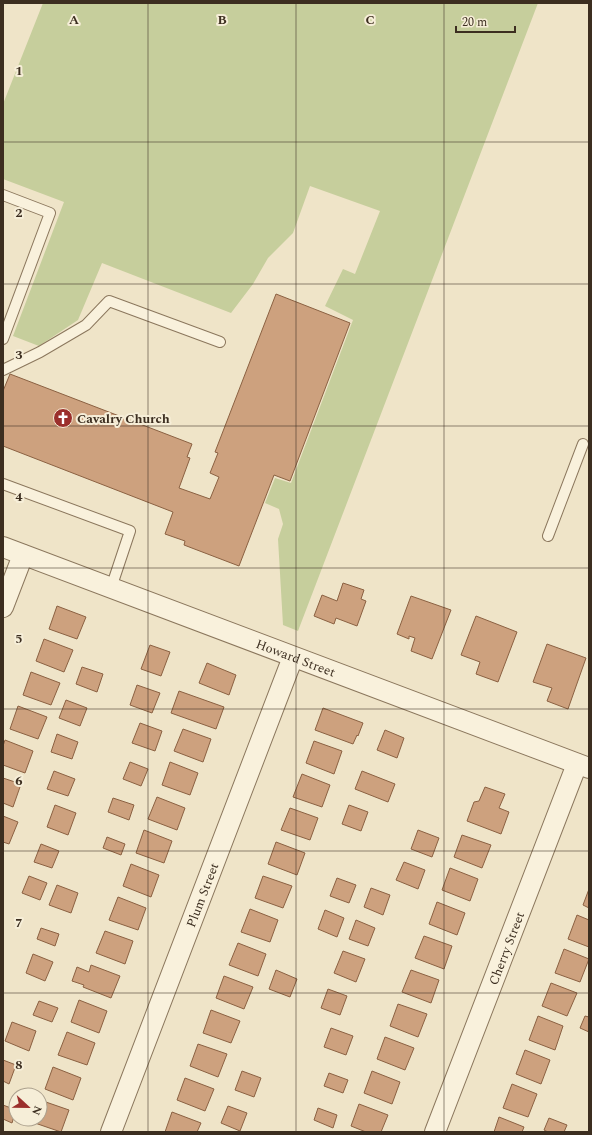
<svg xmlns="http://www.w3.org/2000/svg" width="592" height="1135" viewBox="0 0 592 1135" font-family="Spectral,serif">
  <rect width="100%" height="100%" fill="#efe4c8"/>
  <!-- green -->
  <path fill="#c6ce9c" d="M 43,3 L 538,3 L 298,631 L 283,625 L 278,539 L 283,524 L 279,509 L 265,503 L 275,478 L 291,483 L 353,320 L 325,306 L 343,269 L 355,274 L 380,211 L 310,186 L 293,233 L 268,258 L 253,284 L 231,313 L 102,263 L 78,320 L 39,346 L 13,336 L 64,202 L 3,179 L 3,104 Z"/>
  <!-- building -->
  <g fill="#cda17e" stroke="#8b6142">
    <path d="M 276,294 L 350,323 L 290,481 L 274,475 L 239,566 L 184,545 L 185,541 L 165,534 L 173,512 L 3,446 L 3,391 L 10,374 L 192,444 L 187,457 L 190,458 L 179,488 L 210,499 L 219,477 L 210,473 L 218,453 L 215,452 Z"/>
    <path d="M 343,583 L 364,590 L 361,599 L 366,601 L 357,626 L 336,618 L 334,624 L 314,616 L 322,595 L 337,601 Z"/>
    <path d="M 411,596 L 451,610 L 432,659 L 411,651 L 415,638 L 409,636 L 409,639 L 397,634 Z"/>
    <path d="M 57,606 L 86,617 L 77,639 L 49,629 Z"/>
    <path d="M 476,616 L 517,632 L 498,682 L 476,674 L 480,662 L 461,655 Z"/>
    <path d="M 44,639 L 73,650 L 64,672 L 36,661 Z"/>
    <path d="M 547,644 L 586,658 L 568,709 L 547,701 L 552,688 L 533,682 Z"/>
    <path d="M 150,645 L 170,652 L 161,676 L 141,669 Z"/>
    <path d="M 207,663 L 236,675 L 229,695 L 199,683 Z"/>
    <path d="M 82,667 L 103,674 L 97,692 L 76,684 Z"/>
    <path d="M 31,672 L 60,683 L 51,705 L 23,695 Z"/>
    <path d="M 137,685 L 160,693 L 152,713 L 130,705 Z"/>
    <path d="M 179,691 L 224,707 L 216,729 L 171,713 Z"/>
    <path d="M 66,700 L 87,708 L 80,726 L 59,718 Z"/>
    <path d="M 18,706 L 47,717 L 38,739 L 10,729 Z"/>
    <path d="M 323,708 L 363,723 L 358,736 L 357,735 L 353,744 L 315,730 Z"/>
    <path d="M 140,723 L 162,731 L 155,751 L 132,743 Z"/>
    <path d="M 183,729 L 211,739 L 203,762 L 174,751 Z"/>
    <path d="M 385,730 L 404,738 L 397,758 L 377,750 Z"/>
    <path d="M 57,734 L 78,742 L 72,759 L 51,752 Z"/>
    <path d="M 5,740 L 33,751 L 25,773 L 3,765 L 3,746 Z"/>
    <path d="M 314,741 L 342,751 L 334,774 L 306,763 Z"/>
    <path d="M 130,762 L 148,769 L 141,786 L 123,779 Z"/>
    <path d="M 170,762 L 198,773 L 190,795 L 162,785 Z"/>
    <path d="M 54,771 L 75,779 L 68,796 L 47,789 Z"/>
    <path d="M 362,771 L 395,784 L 388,802 L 355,789 Z"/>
    <path d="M 302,774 L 330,785 L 322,807 L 293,797 Z"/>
    <path d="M 3,778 L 21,784 L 13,807 L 3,803 Z"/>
    <path d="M 485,787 L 505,794 L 499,808 L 509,812 L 501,834 L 467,821 L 474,802 L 479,801 Z"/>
    <path d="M 157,797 L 185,808 L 177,830 L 148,819 Z"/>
    <path d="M 113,798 L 134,805 L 129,820 L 108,812 Z"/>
    <path d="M 55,805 L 76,813 L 68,835 L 47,827 Z"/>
    <path d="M 349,805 L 368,812 L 361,831 L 342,824 Z"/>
    <path d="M 290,808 L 318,818 L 310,840 L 281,830 Z"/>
    <path d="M 3,816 L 18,822 L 9,844 L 3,842 Z"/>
    <path d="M 144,830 L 172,841 L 164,863 L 136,853 Z"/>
    <path d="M 418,830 L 439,838 L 432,857 L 411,849 Z"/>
    <path d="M 462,835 L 491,845 L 482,868 L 454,857 Z"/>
    <path d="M 107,837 L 125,844 L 121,855 L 103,848 Z"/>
    <path d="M 276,842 L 305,853 L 297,875 L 268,864 Z"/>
    <path d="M 41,844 L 59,851 L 52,868 L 34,862 Z"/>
    <path d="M 404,862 L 425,870 L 418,889 L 396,880 Z"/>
    <path d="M 131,864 L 159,875 L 151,897 L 123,886 Z"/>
    <path d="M 450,868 L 478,879 L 470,901 L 442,890 Z"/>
    <path d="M 29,876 L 47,883 L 40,900 L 22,893 Z"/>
    <path d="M 263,876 L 292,886 L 283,908 L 255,898 Z"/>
    <path d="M 337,878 L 356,885 L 349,903 L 330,896 Z"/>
    <path d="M 57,885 L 78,893 L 71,913 L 49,905 Z"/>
    <path d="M 371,888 L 390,895 L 383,915 L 364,907 Z"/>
    <path d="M 589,889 L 589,908 L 583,905 Z"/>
    <path d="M 118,897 L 146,908 L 138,930 L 109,920 Z"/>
    <path d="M 437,902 L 465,913 L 457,935 L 429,924 Z"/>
    <path d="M 250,909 L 278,920 L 270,942 L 241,932 Z"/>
    <path d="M 325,910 L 344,918 L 337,937 L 318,929 Z"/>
    <path d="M 577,915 L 589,920 L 589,947 L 568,939 Z"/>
    <path d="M 356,920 L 375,928 L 368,946 L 349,939 Z"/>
    <path d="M 41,928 L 59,934 L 55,946 L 37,939 Z"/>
    <path d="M 105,931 L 133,941 L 125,964 L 96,953 Z"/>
    <path d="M 424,936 L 452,946 L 444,969 L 415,958 Z"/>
    <path d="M 238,943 L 266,954 L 258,976 L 229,965 Z"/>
    <path d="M 564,949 L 589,959 L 580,982 L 555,973 Z"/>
    <path d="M 343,951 L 365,959 L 356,982 L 334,973 Z"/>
    <path d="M 33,954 L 53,962 L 45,981 L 26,973 Z"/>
    <path d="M 91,965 L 120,976 L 111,998 L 83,987 L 84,985 L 72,981 L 77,967 L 89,972 Z"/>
    <path d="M 276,970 L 297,979 L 290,997 L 269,989 Z"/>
    <path d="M 411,970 L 439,980 L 431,1003 L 402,992 Z"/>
    <path d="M 224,976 L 253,987 L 244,1009 L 216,998 Z"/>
    <path d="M 551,983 L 577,993 L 567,1016 L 542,1006 Z"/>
    <path d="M 328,989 L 347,996 L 340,1015 L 321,1008 Z"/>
    <path d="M 79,1000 L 107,1011 L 99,1033 L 71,1022 Z"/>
    <path d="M 39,1001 L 58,1008 L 52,1022 L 33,1015 Z"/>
    <path d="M 398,1004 L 427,1014 L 418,1037 L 390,1026 Z"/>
    <path d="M 211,1010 L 240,1021 L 231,1043 L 203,1033 Z"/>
    <path d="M 538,1016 L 563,1026 L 555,1050 L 529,1040 Z"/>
    <path d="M 585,1016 L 589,1017 L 589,1032 L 580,1028 Z"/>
    <path d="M 12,1022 L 36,1031 L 29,1051 L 5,1041 Z"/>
    <path d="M 331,1028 L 353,1036 L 346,1055 L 324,1047 Z"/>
    <path d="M 67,1032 L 95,1043 L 87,1065 L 58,1055 Z"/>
    <path d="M 385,1037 L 414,1048 L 405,1070 L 377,1059 Z"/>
    <path d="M 198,1044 L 227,1054 L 218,1077 L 190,1066 Z"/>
    <path d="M 525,1050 L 550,1060 L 541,1084 L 516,1074 Z"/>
    <path d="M 3,1060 L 16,1065 L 9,1084 L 3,1081 Z"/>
    <path d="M 53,1067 L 81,1078 L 73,1100 L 45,1089 Z"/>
    <path d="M 242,1071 L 261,1078 L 254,1097 L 235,1090 Z"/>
    <path d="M 372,1071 L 400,1082 L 392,1104 L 364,1093 Z"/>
    <path d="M 329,1073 L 348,1080 L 343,1093 L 324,1086 Z"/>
    <path d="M 185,1078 L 214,1089 L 205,1111 L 177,1100 Z"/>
    <path d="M 512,1084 L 537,1094 L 528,1117 L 503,1108 Z"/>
    <path d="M 40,1100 L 69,1110 L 61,1132 L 32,1122 L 33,1119 L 40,1119 Z"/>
    <path d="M 359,1104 L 388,1115 L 381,1132 L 366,1132 L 351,1126 Z"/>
    <path d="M 3,1105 L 16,1110 L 12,1123 L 3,1119 Z"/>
    <path d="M 228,1106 L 247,1113 L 240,1131 L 221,1123 Z"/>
    <path d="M 318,1108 L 337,1115 L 333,1128 L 314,1120 Z"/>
    <path d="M 172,1112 L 201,1123 L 197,1132 L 165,1132 Z"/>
    <path d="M 499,1117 L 524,1127 L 522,1132 L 494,1132 Z"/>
    <path d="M 549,1118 L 567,1125 L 564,1132 L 548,1132 L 544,1130 Z"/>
  </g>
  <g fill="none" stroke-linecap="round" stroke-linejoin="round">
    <defs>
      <g id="lane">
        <path d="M 3,195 L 50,213 L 3,339"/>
        <path d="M 3,370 L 40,352 L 86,325 L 109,301 L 220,342"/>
        <path d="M 3,484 L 130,531 L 111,588"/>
        <path d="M 548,536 L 583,444"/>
      </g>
      <g id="street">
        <path id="s1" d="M 3,547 L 589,768"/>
        <path d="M 3,607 L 23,555"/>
        <path id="s2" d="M 111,1132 L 293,657"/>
        <path id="s3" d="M 435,1132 L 577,764"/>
      </g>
    </defs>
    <!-- lane casing -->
    <use href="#lane" stroke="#8b775d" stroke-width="12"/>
    <!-- street casing -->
    <use href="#street" stroke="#8b775d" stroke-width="22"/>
    <!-- lane -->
    <use href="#lane" stroke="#f9f1dc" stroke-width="10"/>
    <!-- street -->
    <use href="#street" stroke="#f9f1dc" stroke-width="20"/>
  </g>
  <!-- grid -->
  <path fill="none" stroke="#3c2e20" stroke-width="1" stroke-opacity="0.55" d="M 148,3 L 148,1132M 296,3 L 296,1132M 444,3 L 444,1132M 3,142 L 589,142M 3,284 L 589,284M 3,426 L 589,426M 3,568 L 589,568M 3,709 L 589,709M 3,851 L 589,851M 3,993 L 589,993"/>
  <!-- icons -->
  <defs>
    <symbol id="church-disc" viewBox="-11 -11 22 22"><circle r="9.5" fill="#9b2f2c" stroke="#f6eed8"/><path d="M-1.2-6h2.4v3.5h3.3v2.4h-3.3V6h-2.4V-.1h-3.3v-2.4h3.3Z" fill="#fff"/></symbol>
  </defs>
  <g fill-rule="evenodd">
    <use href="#church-disc" x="52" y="407" width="22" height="22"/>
  </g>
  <g text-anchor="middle" stroke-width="4" stroke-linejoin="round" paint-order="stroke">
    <!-- poi labels -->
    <g font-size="13" font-weight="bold" fill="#3c2e20" stroke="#f6eed8" text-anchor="start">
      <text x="77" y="423">Cavalry Church</text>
    </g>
    <!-- street labels -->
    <g font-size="13" fill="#3c2e20" stroke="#f6eed8">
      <text dy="5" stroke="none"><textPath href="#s1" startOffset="313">Howard Street</textPath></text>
      <text dy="5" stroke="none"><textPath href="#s2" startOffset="254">Plum Street</textPath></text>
      <text dy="5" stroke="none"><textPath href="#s3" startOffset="197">Cherry Street</textPath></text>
    </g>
  </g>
  <g font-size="13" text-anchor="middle" font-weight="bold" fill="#3c2e20" stroke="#f6eed8" stroke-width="4" stroke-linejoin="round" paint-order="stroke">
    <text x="74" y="24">A</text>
    <text x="222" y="24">B</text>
    <text x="370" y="24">C</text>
    <text x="19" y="75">1</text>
    <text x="19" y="217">2</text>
    <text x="19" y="359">3</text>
    <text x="19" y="501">4</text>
    <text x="19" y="643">5</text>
    <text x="19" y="785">6</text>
    <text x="19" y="927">7</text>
    <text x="19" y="1069">8</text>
  </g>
  <!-- border -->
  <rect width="592" height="1135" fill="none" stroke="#3c2e20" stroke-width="8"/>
  <!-- north arrow -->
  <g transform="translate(28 1107) rotate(112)"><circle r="19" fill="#f6eed8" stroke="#aca18e"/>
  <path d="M0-3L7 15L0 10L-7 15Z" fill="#9b2f2c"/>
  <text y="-6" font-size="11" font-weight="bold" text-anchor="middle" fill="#3c2e20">N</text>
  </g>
  <!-- scale -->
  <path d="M456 26v6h59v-6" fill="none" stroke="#3c2e20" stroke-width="2"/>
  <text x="462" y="26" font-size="12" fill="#3c2e20" stroke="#f6eed8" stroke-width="3" paint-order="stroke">20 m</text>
</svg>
